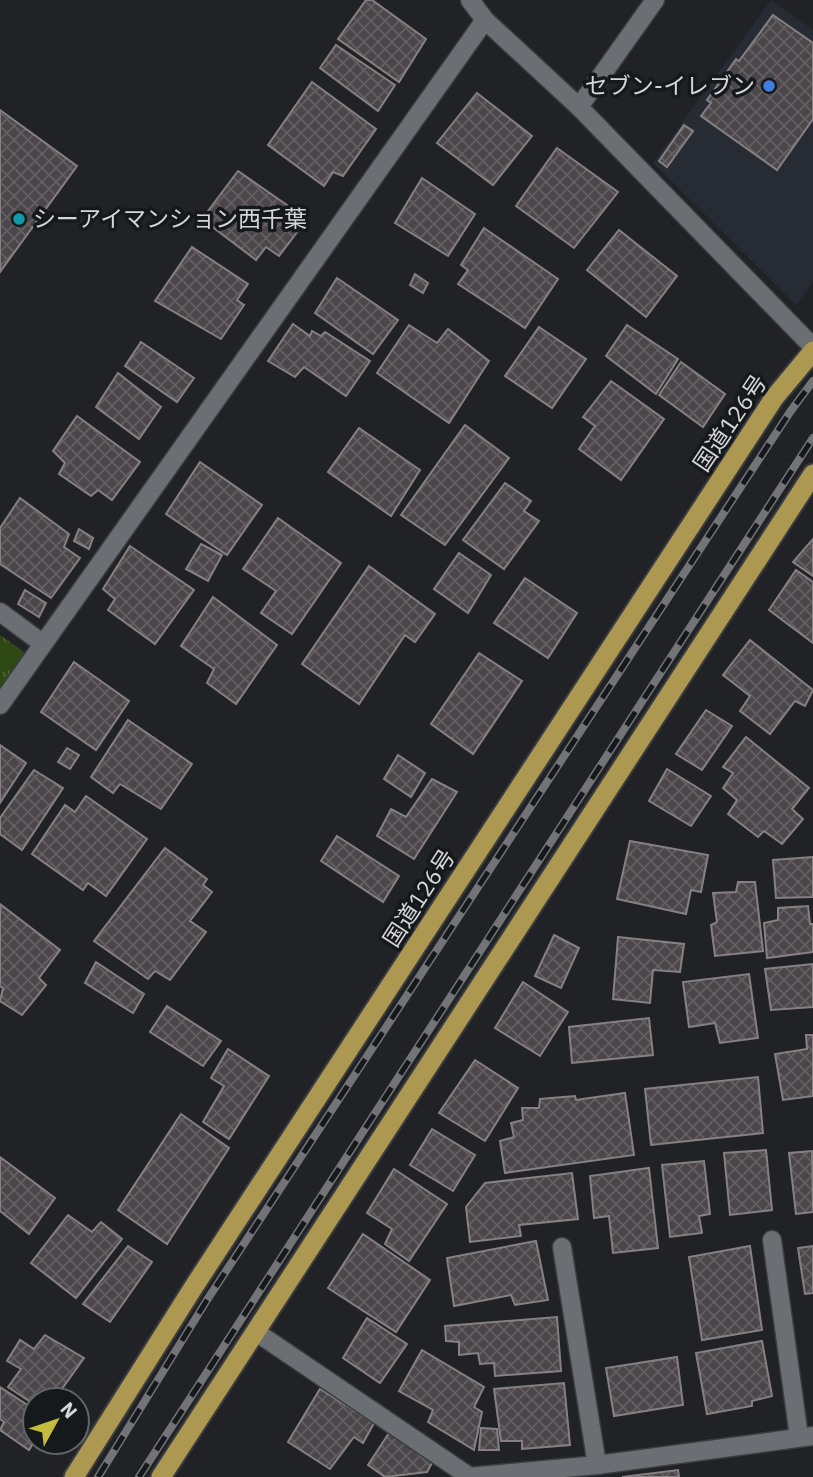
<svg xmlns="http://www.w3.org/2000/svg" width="813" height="1477" viewBox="0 0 813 1477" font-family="'IBM Plex Sans','Noto Sans JP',sans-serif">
  <defs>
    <pattern id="park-tufts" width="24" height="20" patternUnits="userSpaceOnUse" patternTransform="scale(1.75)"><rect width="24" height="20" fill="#2e4814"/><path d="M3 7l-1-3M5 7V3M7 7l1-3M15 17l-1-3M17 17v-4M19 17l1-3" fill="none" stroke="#4b6235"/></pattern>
    <pattern id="building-cross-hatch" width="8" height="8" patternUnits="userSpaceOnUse" patternTransform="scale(1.75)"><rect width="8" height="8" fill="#4b4649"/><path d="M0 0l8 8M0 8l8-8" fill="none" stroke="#646062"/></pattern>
  </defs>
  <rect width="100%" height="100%" fill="#202226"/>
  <!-- built -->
  <path fill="#272b34" d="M 771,0 L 813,30 L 813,282 L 796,305 L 653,163 Z"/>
  <!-- park -->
  <path fill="url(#park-tufts)" d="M 0,635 L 27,654 L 0,692 Z"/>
  <!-- building -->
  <g fill="url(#building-cross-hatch)" stroke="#868083" stroke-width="2">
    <path d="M 366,0 L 372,0 L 426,39 L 399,82 L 338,39 Z"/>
    <path d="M 773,15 L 813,43 L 813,119 L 777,170 L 701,116 L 711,103 L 707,100 L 736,59 L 739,61 Z"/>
    <path d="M 336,45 L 395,85 L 378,111 L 320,68 Z"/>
    <path d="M 312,82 L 376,129 L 343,176 L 333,172 L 324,186 L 268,145 Z"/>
    <path d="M 477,93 L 532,136 L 493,185 L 437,143 Z"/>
    <path d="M 0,110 L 77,166 L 0,272 Z"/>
    <path d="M 684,125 L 693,131 L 667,167 L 659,161 Z"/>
    <path d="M 557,148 L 618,192 L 574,248 L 516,206 Z"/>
    <path d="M 238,171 L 307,219 L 279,256 L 266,247 L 256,260 L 202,219 Z"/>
    <path d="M 422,178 L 475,214 L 448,256 L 395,223 Z"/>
    <path d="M 484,228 L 558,279 L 525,328 L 458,284 L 468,270 L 461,265 Z"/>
    <path d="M 619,230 L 677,276 L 646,317 L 587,270 Z"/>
    <path d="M 192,247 L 248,284 L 237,300 L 244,305 L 221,339 L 155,301 Z"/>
    <path d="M 415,274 L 428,283 L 423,293 L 410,285 Z"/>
    <path d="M 337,278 L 398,320 L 373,354 L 315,313 Z"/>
    <path d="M 293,324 L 310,336 L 312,331 L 321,336 L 325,332 L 370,361 L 346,396 L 304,367 L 295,377 L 268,361 Z"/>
    <path d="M 409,325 L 437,343 L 448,329 L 489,361 L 449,423 L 377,373 Z"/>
    <path d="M 627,325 L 678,359 L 656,394 L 606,356 Z"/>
    <path d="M 539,327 L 586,359 L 552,408 L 505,376 Z"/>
    <path d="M 141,342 L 194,378 L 177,402 L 125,366 Z"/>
    <path d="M 681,362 L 725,394 L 703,427 L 659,395 Z"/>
    <path d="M 118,373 L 161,407 L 139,439 L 96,407 Z"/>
    <path d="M 611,381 L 664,419 L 621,480 L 579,449 L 595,426 L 583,417 Z"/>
    <path d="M 77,416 L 140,462 L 112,500 L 98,490 L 91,496 L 59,474 L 65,463 L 53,451 Z"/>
    <path d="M 465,425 L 509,458 L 445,545 L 401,515 Z"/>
    <path d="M 359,428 L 420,470 L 391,516 L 328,472 Z"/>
    <path d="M 200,462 L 262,505 L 227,555 L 166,514 Z"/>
    <path d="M 505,483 L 531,501 L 524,511 L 539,521 L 504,569 L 463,540 Z"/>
    <path d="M 20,498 L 69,534 L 64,547 L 80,558 L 51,598 L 0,564 L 0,528 Z"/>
    <path d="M 278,518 L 341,563 L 292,634 L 261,613 L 276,591 L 243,569 Z"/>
    <path d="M 79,529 L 93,538 L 89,549 L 74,541 Z"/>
    <path d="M 813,539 L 813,576 L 793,562 Z"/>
    <path d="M 201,544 L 222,555 L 208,581 L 186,569 Z"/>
    <path d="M 130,546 L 194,590 L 155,644 L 108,610 L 115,599 L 103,589 Z"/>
    <path d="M 459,553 L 491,575 L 468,613 L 434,589 Z"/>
    <path d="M 369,566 L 435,614 L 415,642 L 405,635 L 359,704 L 302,664 Z"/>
    <path d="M 796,570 L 813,582 L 813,643 L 769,610 Z"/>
    <path d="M 525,578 L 577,613 L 548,658 L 494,623 Z"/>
    <path d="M 25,590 L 46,603 L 39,617 L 18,604 Z"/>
    <path d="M 213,597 L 277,645 L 236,704 L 207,683 L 214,669 L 181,646 Z"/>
    <path d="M 750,640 L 813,690 L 805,706 L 795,701 L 770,734 L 740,711 L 750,696 L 723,675 Z"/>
    <path d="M 479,653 L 522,681 L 473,754 L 431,724 Z"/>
    <path d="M 74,662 L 129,701 L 96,750 L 41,712 Z"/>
    <path d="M 706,710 L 732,726 L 702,770 L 676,754 Z"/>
    <path d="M 128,720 L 192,764 L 161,809 L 120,784 L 113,793 L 91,777 Z"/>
    <path d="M 746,737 L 809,788 L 792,809 L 803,819 L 782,844 L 764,831 L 758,837 L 728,814 L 737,800 L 723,788 L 733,773 L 723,767 Z"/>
    <path d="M 0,745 L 26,763 L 0,803 Z"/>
    <path d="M 67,748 L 79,755 L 70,769 L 58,762 Z"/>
    <path d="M 398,755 L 425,773 L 411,797 L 384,779 Z"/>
    <path d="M 667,769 L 711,796 L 691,826 L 649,801 Z"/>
    <path d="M 34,770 L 63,788 L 22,850 L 0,834 L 0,818 Z"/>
    <path d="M 432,779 L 457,792 L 414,859 L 377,836 L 391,809 L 406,817 Z"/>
    <path d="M 86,796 L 147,839 L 106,896 L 88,883 L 83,890 L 32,854 L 65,805 L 75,812 Z"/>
    <path d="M 337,836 L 399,876 L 383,902 L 321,861 Z"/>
    <path d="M 630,841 L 708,855 L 701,892 L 691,890 L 686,914 L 617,899 Z"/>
    <path d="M 165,848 L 207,879 L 203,885 L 212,892 L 190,921 L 206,932 L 170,980 L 155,971 L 148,979 L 94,941 Z"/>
    <path d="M 813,857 L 813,897 L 776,898 L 773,860 Z"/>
    <path d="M 738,882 L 755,882 L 763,951 L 715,956 L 711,925 L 717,922 L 713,893 L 736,892 Z"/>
    <path d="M 0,904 L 60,950 L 39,978 L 46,985 L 22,1015 L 0,1001 L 3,988 L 0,986 Z"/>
    <path d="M 808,906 L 810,924 L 813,924 L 813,952 L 767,958 L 764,923 L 778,920 L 778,908 Z"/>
    <path d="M 554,935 L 579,948 L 561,988 L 535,976 Z"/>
    <path d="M 618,937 L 684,944 L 680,972 L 653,970 L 650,1003 L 613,999 Z"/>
    <path d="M 96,962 L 144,994 L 133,1013 L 85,983 Z"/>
    <path d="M 813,964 L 813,1007 L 771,1010 L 765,969 Z"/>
    <path d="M 749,974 L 758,1038 L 720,1043 L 715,1023 L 689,1027 L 683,982 Z"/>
    <path d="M 523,982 L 568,1012 L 540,1056 L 495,1028 Z"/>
    <path d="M 167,1006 L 221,1041 L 203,1066 L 150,1032 Z"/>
    <path d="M 649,1018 L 653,1055 L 572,1063 L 569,1027 Z"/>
    <path d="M 806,1035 L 813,1035 L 813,1096 L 783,1100 L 775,1054 L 807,1049 Z"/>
    <path d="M 228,1049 L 269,1076 L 229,1139 L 203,1122 L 224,1086 L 211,1078 Z"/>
    <path d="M 475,1060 L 518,1088 L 485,1141 L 439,1113 Z"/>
    <path d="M 758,1077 L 763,1133 L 651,1145 L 645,1089 Z"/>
    <path d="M 625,1093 L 634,1155 L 505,1173 L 500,1141 L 514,1137 L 511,1123 L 523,1120 L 522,1108 L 539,1108 L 540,1099 L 575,1096 L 576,1100 Z"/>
    <path d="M 181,1114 L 229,1148 L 167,1244 L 118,1210 Z"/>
    <path d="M 432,1129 L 475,1155 L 453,1191 L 410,1165 Z"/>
    <path d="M 766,1150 L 772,1210 L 730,1215 L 724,1153 Z"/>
    <path d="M 812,1151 L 813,1212 L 796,1214 L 789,1153 Z"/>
    <path d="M 0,1157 L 55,1198 L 29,1234 L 0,1211 Z"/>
    <path d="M 704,1161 L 710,1214 L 699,1216 L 702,1233 L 670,1237 L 662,1165 Z"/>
    <path d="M 649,1168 L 658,1248 L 613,1253 L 609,1216 L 594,1218 L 590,1176 Z"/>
    <path d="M 394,1169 L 447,1204 L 409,1261 L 385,1244 L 392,1229 L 367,1213 Z"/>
    <path d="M 572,1173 L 578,1219 L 519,1225 L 521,1236 L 470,1242 L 466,1207 L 485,1183 Z"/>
    <path d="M 68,1215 L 92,1232 L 101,1222 L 122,1239 L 76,1298 L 31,1263 Z"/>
    <path d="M 363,1234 L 430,1280 L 396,1332 L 328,1288 Z"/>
    <path d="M 536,1241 L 548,1300 L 515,1305 L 511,1295 L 454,1306 L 447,1258 Z"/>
    <path d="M 128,1246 L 152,1262 L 110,1322 L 83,1304 Z"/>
    <path d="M 750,1246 L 762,1330 L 702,1340 L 689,1257 Z"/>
    <path d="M 813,1246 L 813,1293 L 805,1294 L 798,1248 Z"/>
    <path d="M 557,1317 L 561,1371 L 495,1376 L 494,1363 L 480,1364 L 478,1353 L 459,1355 L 459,1342 L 446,1341 L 445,1326 Z"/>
    <path d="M 367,1318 L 407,1344 L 380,1383 L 343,1358 Z"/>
    <path d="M 45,1335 L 84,1358 L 54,1400 L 35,1400 L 35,1405 L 8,1387 L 21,1369 L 7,1361 L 20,1340 L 34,1349 Z"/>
    <path d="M 762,1341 L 772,1396 L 752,1401 L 752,1406 L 707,1414 L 696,1353 Z"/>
    <path d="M 422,1350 L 484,1387 L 474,1407 L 482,1412 L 474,1450 L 428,1422 L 433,1410 L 399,1391 Z"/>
    <path d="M 677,1357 L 683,1405 L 614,1416 L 606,1368 Z"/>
    <path d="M 564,1383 L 570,1445 L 522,1449 L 522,1441 L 501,1441 L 494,1389 Z"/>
    <path d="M 0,1387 L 35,1410 L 35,1440 L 29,1450 L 0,1430 L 4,1422 L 0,1419 Z"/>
    <path d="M 320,1389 L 374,1423 L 363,1443 L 354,1437 L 330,1469 L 288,1442 Z"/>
    <path d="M 481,1428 L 497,1429 L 499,1450 L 479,1450 Z"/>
    <path d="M 391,1430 L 433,1461 L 427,1472 L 385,1477 L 368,1465 Z"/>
    <path d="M 678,1470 L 679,1477 L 622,1477 Z"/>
  </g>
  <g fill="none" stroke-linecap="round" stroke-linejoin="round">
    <defs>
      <g id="service">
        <path d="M 772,1240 L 799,1437"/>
        <path d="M 562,1247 L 597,1465"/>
        <path d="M 256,1332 L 470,1477"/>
        <path d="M 468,1477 L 597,1465 L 813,1436"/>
      </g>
      <g id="minor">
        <path d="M 470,0 L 485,20 L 579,107 L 813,347"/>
        <path d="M 579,107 L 655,0"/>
        <path d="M 0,612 L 42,643"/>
        <path d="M 0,705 L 485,20"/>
      </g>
      <g id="trunk">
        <path d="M 74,1477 L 193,1288 L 774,398 L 813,351"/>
        <path d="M 161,1477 L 813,474"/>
      </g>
    </defs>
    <!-- service casing -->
    <use href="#service" stroke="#3a3c3f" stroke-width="21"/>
    <!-- minor casing -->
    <use href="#minor" stroke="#3a3c3f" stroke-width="21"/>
    <!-- trunk casing -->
    <use href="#trunk" stroke="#3a3c3f" stroke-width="23"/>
    <!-- service -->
    <use href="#service" stroke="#6b6e72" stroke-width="18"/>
    <!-- minor -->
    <use href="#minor" stroke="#6b6e72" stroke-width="18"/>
    <!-- trunk -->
    <use href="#trunk" stroke="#ac9850" stroke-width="19"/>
    <defs>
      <g id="rail">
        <path d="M 98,1477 L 207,1300 L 790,412 L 813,381"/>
        <path d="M 139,1477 L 813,438"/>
      </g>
    </defs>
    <!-- rail casing -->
    <use href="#rail" stroke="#727477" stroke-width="8"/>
    <!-- rail -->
    <use href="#rail" stroke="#16191c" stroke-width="5" stroke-dasharray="16" stroke-linecap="butt"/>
  </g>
  <!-- markers -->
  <circle fill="#3f7fe0" stroke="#16191c" stroke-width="2.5" cx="769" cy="86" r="7"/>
  <circle fill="#0f9aa8" stroke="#16191c" stroke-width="2.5" cx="19" cy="219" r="7"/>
  <g text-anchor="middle" stroke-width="7" stroke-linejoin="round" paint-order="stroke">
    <!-- poi labels -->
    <g font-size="23" fill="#d4d6d8" stroke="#16191c" text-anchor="end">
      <text x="755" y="94">セブン-イレブン</text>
      <text x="33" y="227" text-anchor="start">シーアイマンション西千葉</text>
    </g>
    <!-- street labels -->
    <g font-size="23" fill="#d4d6d8" stroke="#16191c">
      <text transform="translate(730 423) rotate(-56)" y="8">国道126号</text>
      <text transform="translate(419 898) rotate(-57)" y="8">国道126号</text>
    </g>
  </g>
  <!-- north arrow -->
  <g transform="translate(56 1421) rotate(50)"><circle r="33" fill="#16191c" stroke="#626567" stroke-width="2"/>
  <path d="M0-5L12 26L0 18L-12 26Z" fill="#c6bc3c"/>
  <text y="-10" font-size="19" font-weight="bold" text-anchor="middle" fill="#d4d6d8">N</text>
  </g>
</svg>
